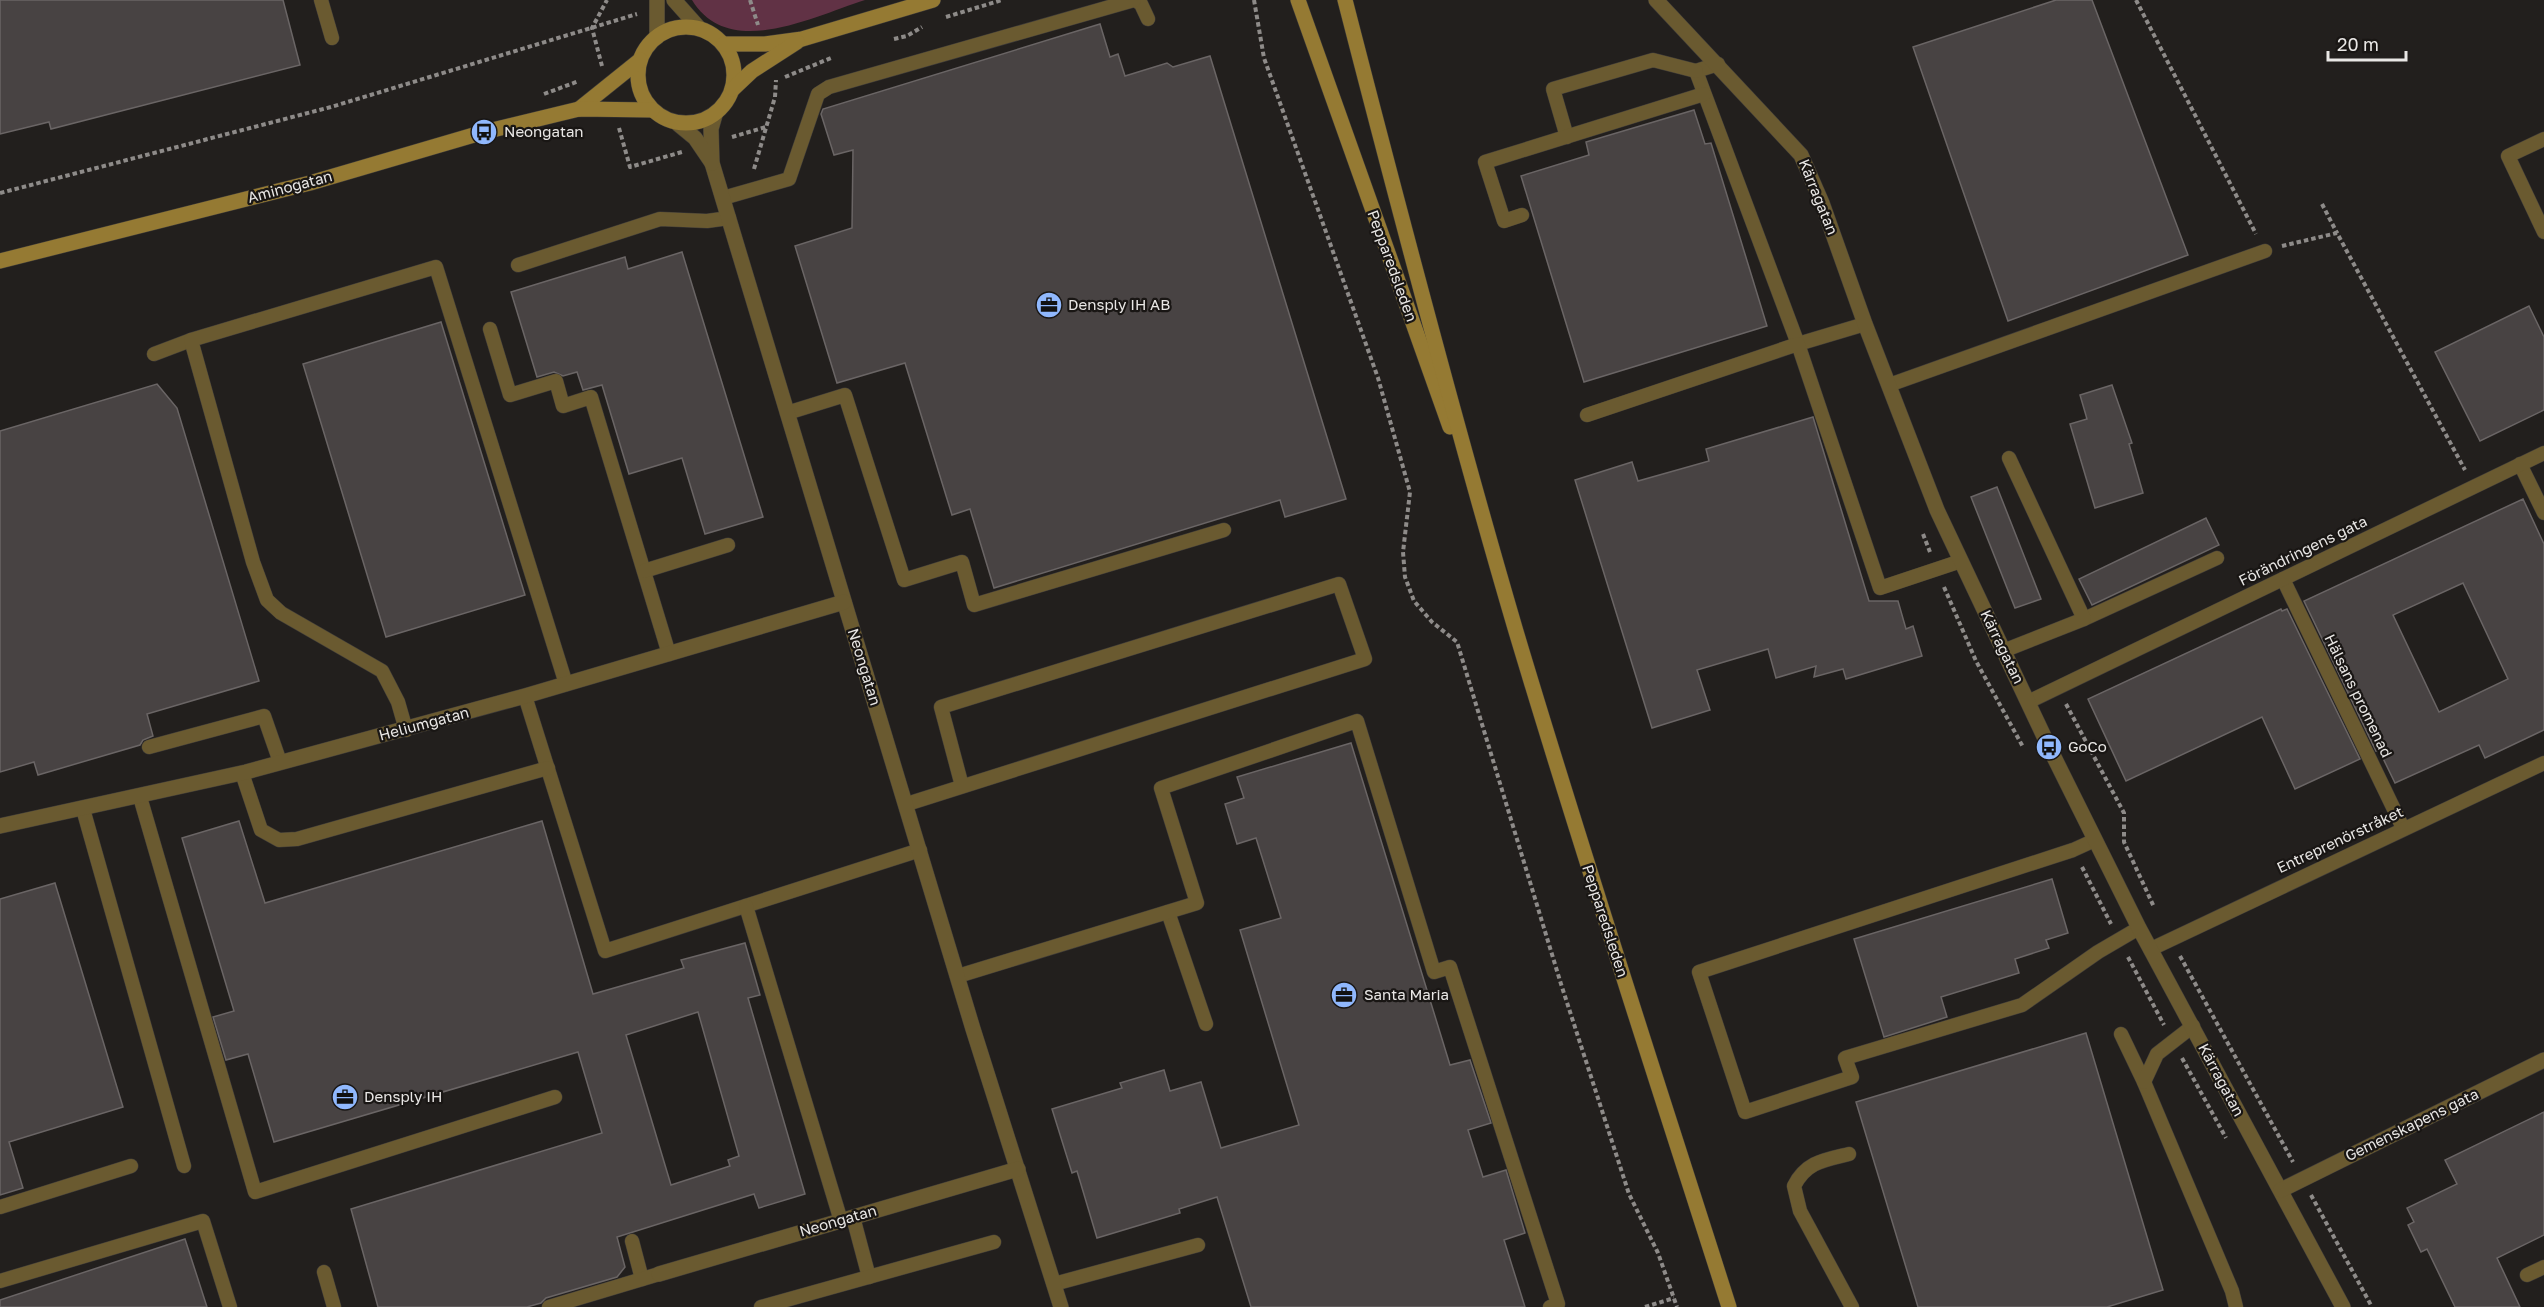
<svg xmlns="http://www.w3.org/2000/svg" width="2544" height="1307" viewBox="0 0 2544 1307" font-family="'Golos Text',sans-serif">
  <rect width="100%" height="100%" fill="#221f1d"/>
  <!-- green -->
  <path fill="#613245" d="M 692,0 L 865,0 C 814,16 729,61 692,0 Z"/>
  <!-- building -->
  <g fill="#484343" stroke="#6a6565" stroke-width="1.5" fill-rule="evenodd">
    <path d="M 0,0 L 283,0 L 300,65 L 51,129 L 49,122 L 0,134 Z"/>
    <path d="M 2056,0 L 2092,0 L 2188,255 L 2008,321 L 1913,47 Z"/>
    <path d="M 1100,24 L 1110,57 L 1118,54 L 1125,76 L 1167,63 L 1173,67 L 1210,56 L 1346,499 L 1285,517 L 1280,500 L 994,588 L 970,509 L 952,515 L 905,363 L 837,383 L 795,246 L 852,228 L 853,150 L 834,155 L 821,114 L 823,109 Z"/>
    <path d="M 1694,110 L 1705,144 L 1711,143 L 1767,326 L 1584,382 L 1521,176 L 1589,155 L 1586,142 Z"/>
    <path d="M 682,252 L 763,517 L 705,534 L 682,458 L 629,474 L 602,385 L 583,390 L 577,372 L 563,376 L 554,372 L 537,377 L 511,292 L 625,257 L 628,269 Z"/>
    <path d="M 2529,306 L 2544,337 L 2544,410 L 2480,441 L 2435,352 Z"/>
    <path d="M 441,322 L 525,595 L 386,637 L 303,364 Z"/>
    <path d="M 157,384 L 177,408 L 259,681 L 147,714 L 153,736 L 143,740 L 140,745 L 38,775 L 34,762 L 0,772 L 0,431 Z"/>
    <path d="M 2112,385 L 2132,443 L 2129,444 L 2143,493 L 2095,508 L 2070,424 L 2087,419 L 2080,395 Z"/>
    <path d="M 1813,417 L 1869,601 L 1898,601 L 1906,629 L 1913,626 L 1922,656 L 1846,679 L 1843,669 L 1814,677 L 1816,666 L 1776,678 L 1768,649 L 1697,670 L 1710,710 L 1652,728 L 1575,480 L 1632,462 L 1638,481 L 1709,461 L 1706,449 Z"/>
    <path d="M 1997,487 L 2041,599 L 2015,608 L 1971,497 Z"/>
    <path d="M 2523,499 L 2544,544 L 2544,730 L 2485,758 L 2479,745 L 2395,783 L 2379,750 L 2376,751 L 2304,601 ZM 2463,583 L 2508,679 L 2439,712 L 2393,615 Z"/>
    <path d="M 2206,518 L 2219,545 L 2092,605 L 2079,579 Z"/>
    <path d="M 2281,609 L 2282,611 L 2287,609 L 2360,759 L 2295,789 L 2262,717 L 2126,781 L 2088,699 Z"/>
    <path d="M 1351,743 L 1450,1065 L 1470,1060 L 1491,1123 L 1468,1130 L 1483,1177 L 1506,1170 L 1525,1233 L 1504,1240 L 1525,1307 L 1251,1307 L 1217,1197 L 1179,1209 L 1180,1213 L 1097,1238 L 1077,1171 L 1072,1173 L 1052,1109 L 1122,1088 L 1120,1083 L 1164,1070 L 1170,1091 L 1201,1082 L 1221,1148 L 1299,1125 L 1240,930 L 1281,918 L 1256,838 L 1237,844 L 1225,804 L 1244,798 L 1237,777 Z"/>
    <path d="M 239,821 L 265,903 L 542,821 L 593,994 L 684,968 L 681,960 L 745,943 L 760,995 L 748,998 L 805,1194 L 759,1208 L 754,1194 L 617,1237 L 625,1267 L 617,1277 L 546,1298 L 541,1303 L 527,1307 L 378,1307 L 351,1209 L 602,1133 L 578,1052 L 274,1142 L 248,1054 L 226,1060 L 213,1017 L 234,1011 L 182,838 ZM 698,1012 L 739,1156 L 728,1160 L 730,1166 L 671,1185 L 626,1035 Z"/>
    <path d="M 2052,879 L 2068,933 L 2046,940 L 2049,948 L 2015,959 L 2019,973 L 1941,997 L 1947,1017 L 1884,1037 L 1854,939 Z"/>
    <path d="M 55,883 L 123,1107 L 9,1142 L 23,1188 L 0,1195 L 0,899 Z"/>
    <path d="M 2086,1033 L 2163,1290 L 2107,1307 L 1918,1307 L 1856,1102 Z"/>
    <path d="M 2544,1112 L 2544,1235 L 2497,1258 L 2520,1307 L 2455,1307 L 2427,1249 L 2421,1252 L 2408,1225 L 2414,1222 L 2407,1208 L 2457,1184 L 2445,1160 Z"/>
    <path d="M 185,1239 L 207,1307 L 0,1307 L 0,1300 Z"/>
  </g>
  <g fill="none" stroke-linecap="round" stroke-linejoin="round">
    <defs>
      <g id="lane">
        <path d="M 321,0 L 332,38"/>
        <path d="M 1135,0 L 1141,4 L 1148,19"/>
        <path d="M 1718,64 L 1696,71 L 1798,344 L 1865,324"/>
        <path d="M 1567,137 L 1553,89 L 1653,60 L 1696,71"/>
        <path d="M 2544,139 L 2508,156 L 2544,232"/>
        <path d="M 723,198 L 789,179 L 818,94 L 829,87 L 1134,0"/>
        <path d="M 1522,215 L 1504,221 L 1485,162 L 1704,94"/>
        <path d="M 518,265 L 660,219 L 707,221 L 729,218"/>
        <path d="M 490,329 L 510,395 L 556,381 L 563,406 L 591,397 L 669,654"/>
        <path d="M 154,354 L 191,340"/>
        <path d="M 1889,385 L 2265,251"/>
        <path d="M 787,413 L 845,395 L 904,580 L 962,562 L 974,605 L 1224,530"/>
        <path d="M 1587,415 L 1798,344 L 1880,588 L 1961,561"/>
        <path d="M 2520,464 L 2544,513"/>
        <path d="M 644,571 L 728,545"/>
        <path d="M 2283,579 L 2403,828"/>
        <path d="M 2084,619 L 2217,558"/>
        <path d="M 2003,651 L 2084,619 L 2009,458"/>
        <path d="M 525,696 L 605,951 L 920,850"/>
        <path d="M 2028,702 L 2544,453"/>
        <path d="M 406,730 L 398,702 L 382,671 L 281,613 L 267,600 L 253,562 L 191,340 L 436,267 L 566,684"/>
        <path d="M 149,747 L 264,716 L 280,762"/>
        <path d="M 242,773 L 261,830 L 279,840 L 297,839 L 548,768"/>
        <path d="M 140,797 L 255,1192 L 555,1097"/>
        <path d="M 907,804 L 1365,659 L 1339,584 L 941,707 L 962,786"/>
        <path d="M 83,809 L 184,1166"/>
        <path d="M 2095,840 L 2073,850 L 1699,972 L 1745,1112 L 1852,1077 L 1845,1058 L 2022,1005 L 2098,952 L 2139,928"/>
        <path d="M 746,906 L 841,1221"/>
        <path d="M 1168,912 L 1206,1024"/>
        <path d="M 2151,949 L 2544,763"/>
        <path d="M 958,976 L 1197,903 L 1161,788 L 1357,721 L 1434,972 L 1450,967 L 1558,1304 L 1550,1307"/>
        <path d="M 2121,1034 L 2144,1082 L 2232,1291 L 2236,1307"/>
        <path d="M 2144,1082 L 2157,1054 L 2193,1026"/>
        <path d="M 1849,1154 C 1824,1160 1806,1162 1794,1186 L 1800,1211 L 1852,1307"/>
        <path d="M 0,1207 L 131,1166"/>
        <path d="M 853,1217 L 869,1277"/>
        <path d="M 632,1241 L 642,1279"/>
        <path d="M 324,1272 L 334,1307"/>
        <path d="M 2527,1275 L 2544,1267"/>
        <path d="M 0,1281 L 203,1221 L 230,1307"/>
        <path d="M 1054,1284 L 1198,1245"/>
        <path d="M 549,1307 L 659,1274"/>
        <path d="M 761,1307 L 994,1242"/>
      </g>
      <g id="street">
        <path d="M 674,0 L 699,28"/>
        <path d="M 1656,0 L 1801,155 L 1822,203 L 1865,324 L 1937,510 L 2049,747 L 2139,928 L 2343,1307"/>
        <path d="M 657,37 L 657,0"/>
        <path d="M 715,115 L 711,129 L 712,163 L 973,1029 L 1061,1307"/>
        <path d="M 678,124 L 695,138 L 712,163"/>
        <path d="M 0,826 L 246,772 L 525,696 L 844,602"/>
        <path d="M 2281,1190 L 2544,1060"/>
        <path d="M 659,1274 L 1018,1169"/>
      </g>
      <g id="secondary">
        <path d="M 1298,0 L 1450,427"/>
        <path d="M 1345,0 C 1399,210 1454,420 1515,628 C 1583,856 1657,1081 1729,1307"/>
        <circle cx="686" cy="75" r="48"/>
        <path d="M 724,44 L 765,44 L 802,39 L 933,0"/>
        <path d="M 733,89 L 752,71 L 797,42"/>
        <path d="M 579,109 L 640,60"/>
        <path d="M 0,261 L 310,183 L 484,132 L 579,109 L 652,110"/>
      </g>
    </defs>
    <!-- lane casing -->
    <use href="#lane" stroke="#3e3b39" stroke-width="15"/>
    <!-- street casing -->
    <use href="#street" stroke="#3e3b39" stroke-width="16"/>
    <!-- secondary casing -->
    <use href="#secondary" stroke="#3e3b39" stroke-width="16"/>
    <!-- path -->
    <g stroke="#8e8b89" stroke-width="4" stroke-dasharray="4.5 3" stroke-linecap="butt">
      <path d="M 750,0 L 758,25"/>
      <path d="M 1254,0 L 1264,58 L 1378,378 L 1410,492 L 1403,552 L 1405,577 L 1414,601 L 1432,622 L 1457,642 L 1561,984 L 1629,1194 L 1658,1253 L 1677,1307"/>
      <path d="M 2136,0 L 2256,234"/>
      <path d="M 946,17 L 1002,0"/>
      <path d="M 894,39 L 907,36 L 922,27"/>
      <path d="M 602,66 L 592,28 L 607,0"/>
      <path d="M 785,77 L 831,58"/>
      <path d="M 544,94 L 579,81"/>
      <path d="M 619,128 L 630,167 L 682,152"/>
      <path d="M 732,137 L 766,127"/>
      <path d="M 754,169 L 775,97 L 776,80"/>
      <path d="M 0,193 L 331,107 L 637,14"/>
      <path d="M 2322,204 L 2337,233"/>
      <path d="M 2282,246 L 2337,233 L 2465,470"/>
      <path d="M 1923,534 L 1930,552"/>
      <path d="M 1944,587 L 1976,661 L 2023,747"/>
      <path d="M 2066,704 L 2124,813 L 2124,842 L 2154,907"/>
      <path d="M 2082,867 L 2111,924"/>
      <path d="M 2180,956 L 2293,1162"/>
      <path d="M 2128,957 L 2164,1025"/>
      <path d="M 2182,1058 L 2226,1138"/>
      <path d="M 2311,1195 L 2372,1307"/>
      <path d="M 1645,1307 L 1674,1298"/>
    </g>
    <!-- lane -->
    <use href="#lane" stroke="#6a5a30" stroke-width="14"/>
    <!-- street -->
    <use href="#street" stroke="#6a5a30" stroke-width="15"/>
    <!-- secondary -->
    <use href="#secondary" stroke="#957a33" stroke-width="15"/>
  </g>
  <!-- icons -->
  <defs>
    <symbol id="bus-disc" viewBox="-11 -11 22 22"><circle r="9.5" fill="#90b8fd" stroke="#191614"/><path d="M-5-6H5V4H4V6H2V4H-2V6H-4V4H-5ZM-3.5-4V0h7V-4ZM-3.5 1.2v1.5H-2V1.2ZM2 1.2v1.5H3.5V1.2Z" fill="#111"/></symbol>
    <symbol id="office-disc" viewBox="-11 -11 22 22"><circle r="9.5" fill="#90b8fd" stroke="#191614"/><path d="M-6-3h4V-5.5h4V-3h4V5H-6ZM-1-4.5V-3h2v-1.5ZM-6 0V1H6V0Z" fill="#111"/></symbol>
  </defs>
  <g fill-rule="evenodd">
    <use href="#bus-disc" x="469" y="117" width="30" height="30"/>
    <use href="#office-disc" x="1034" y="290" width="30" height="30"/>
    <use href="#bus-disc" x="2034" y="732" width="30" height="30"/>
    <use href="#office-disc" x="1329" y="980" width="30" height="30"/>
    <use href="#office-disc" x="330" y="1082" width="30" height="30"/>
  </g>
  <g text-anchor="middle" stroke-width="4.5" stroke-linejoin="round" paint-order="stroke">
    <!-- poi labels -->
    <g font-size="15" fill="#e9e7e5" stroke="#191614" text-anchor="start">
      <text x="504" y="137">Neongatan</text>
      <text x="1068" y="310">Densply IH AB</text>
      <text x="2068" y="752">GoCo</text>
      <text x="1364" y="1000">Santa Maria</text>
      <text x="364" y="1102">Densply IH</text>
    </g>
    <!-- street labels -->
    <g font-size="15" fill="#e9e7e5" stroke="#191614">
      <text transform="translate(290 187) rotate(-15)" y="5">Aminogatan</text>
      <text transform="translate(1818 197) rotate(68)" y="5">Kärragatan</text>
      <text transform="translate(1392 266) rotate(70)" y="5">Pepparedsleden</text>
      <text transform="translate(2303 551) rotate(-26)" y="5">Förändringens gata</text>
      <text transform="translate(2002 647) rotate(64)" y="5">Kärragatan</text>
      <text transform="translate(864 667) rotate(73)" y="5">Neongatan</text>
      <text transform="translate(2358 696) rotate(64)" y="5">Hälsans promenad</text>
      <text transform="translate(424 724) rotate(-15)" y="5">Heliumgatan</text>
      <text transform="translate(2340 840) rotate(-25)" y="5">Entreprenörstråket</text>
      <text transform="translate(1605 921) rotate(72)" y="5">Pepparedsleden</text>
      <text transform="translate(2221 1080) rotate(62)" y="5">Kärragatan</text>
      <text transform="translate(2412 1125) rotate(-26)" y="5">Gemenskapens gata</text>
      <text transform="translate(838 1221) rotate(-16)" y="5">Neongatan</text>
    </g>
  </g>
  <!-- scale -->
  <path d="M2328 51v9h78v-9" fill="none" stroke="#e9e7e5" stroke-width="3"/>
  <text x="2337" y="51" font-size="18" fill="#e9e7e5" stroke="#191614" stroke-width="4.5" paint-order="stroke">20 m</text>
</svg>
